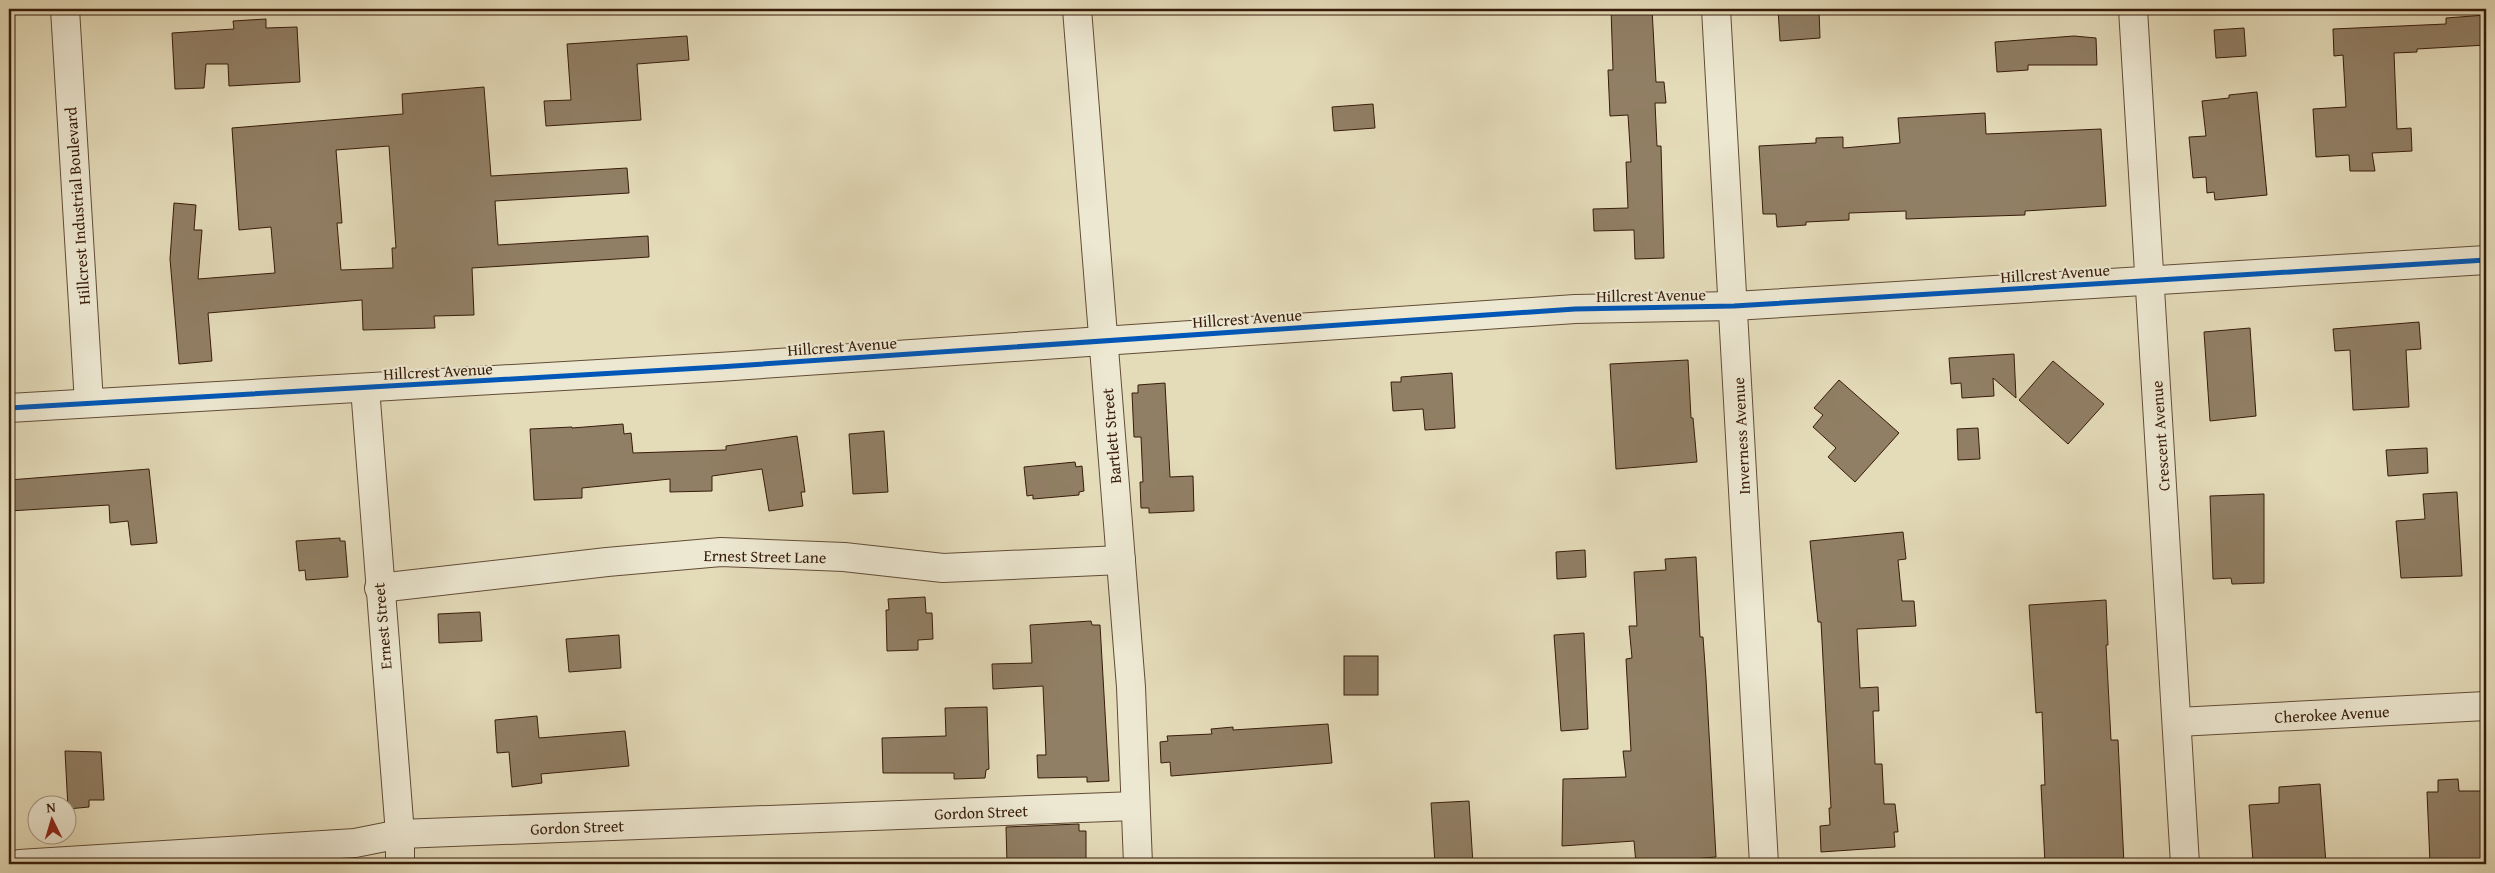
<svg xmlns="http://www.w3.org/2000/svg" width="2495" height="873" viewBox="0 0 2495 873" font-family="'Gentium Book Plus',serif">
  <rect width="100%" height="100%" fill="#e4dbb9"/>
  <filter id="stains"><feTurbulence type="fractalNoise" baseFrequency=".004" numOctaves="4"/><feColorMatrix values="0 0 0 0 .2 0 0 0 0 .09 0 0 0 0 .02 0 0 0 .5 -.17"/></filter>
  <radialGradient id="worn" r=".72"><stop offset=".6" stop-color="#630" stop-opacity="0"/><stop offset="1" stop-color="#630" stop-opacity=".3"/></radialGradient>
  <!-- building -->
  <g fill="#917f65" stroke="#371c0a" fill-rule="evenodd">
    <path d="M 1611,9 L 1652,9 L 1656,82 L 1664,82 L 1666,103 L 1655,103 L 1657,146 L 1661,146 L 1664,258 L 1635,259 L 1634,230 L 1594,231 L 1593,209 L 1628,208 L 1626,162 L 1631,162 L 1628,115 L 1610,116 L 1608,70 L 1613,70 Z"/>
    <path d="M 1778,9 L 1819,9 L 1820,38 L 1780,41 Z"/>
    <path d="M 2486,15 L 2486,45 L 2417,49 L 2417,52 L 2394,53 L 2397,129 L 2411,128 L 2412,151 L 2372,153 L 2375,171 L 2350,171 L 2349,155 L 2316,157 L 2313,109 L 2346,107 L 2343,55 L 2334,56 L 2333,29 L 2446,24 L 2446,18 Z"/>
    <path d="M 266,19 L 266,28 L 297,27 L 300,82 L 229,86 L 228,64 L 206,64 L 204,88 L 175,89 L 172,33 L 234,29 L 233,21 Z"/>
    <path d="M 2244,28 L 2246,56 L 2216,58 L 2214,30 Z"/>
    <path d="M 687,36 L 689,60 L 637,64 L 641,120 L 546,126 L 544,101 L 571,100 L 567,44 Z"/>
    <path d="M 2074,36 L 2096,38 L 2097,65 L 2028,65 L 2028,70 L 1997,72 L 1995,42 Z"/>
    <path d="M 484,87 L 491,176 L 627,168 L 629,193 L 495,201 L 498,245 L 648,236 L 649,257 L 472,268 L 474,315 L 434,316 L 435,328 L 363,330 L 362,300 L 208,313 L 212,361 L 179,364 L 170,259 L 174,203 L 196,205 L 194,230 L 202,230 L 198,279 L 275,273 L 271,227 L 239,230 L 232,128 L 403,114 L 402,94 ZM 389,146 L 396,248 L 392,248 L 393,268 L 341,270 L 337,223 L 342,223 L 336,150 Z"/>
    <path d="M 2257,92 L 2267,195 L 2215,200 L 2214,192 L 2207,193 L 2206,177 L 2193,178 L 2189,137 L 2206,136 L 2202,101 L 2229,98 L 2229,95 Z"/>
    <path d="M 1373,104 L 1375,128 L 1334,131 L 1332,107 Z"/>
    <path d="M 1985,113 L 1986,134 L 2101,129 L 2106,206 L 2025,211 L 2025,215 L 1961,217 L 1906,219 L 1906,211 L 1849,213 L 1849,220 L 1806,222 L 1806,225 L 1777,227 L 1776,214 L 1763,214 L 1759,146 L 1816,143 L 1816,138 L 1843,137 L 1843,148 L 1900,143 L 1898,118 Z"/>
    <path d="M 2419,322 L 2421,349 L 2406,350 L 2409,407 L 2353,410 L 2350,350 L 2335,351 L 2333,329 Z"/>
    <path d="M 2250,328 L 2256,416 L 2210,421 L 2204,332 Z"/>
    <path d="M 2014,354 L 2016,398 L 1993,378 L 1994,396 L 1962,398 L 1961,383 L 1951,384 L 1949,358 Z"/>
    <path d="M 1688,360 L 1691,418 L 1693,418 L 1697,462 L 1616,469 L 1610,364 Z"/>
    <path d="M 2053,361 L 2104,404 L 2068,444 L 2019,400 Z"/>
    <path d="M 1452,373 L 1455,428 L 1425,430 L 1423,409 L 1393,411 L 1391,382 L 1401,382 L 1401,377 Z"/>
    <path d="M 1839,380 L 1899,433 L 1855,482 L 1828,457 L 1836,448 L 1813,427 L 1823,415 L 1814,408 Z"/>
    <path d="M 1165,383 L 1170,477 L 1193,476 L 1194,511 L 1149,513 L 1149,508 L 1141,508 L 1140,482 L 1143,482 L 1141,437 L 1134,437 L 1132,393 L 1138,393 L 1138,385 Z"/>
    <path d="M 623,424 L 624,434 L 631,433 L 633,453 L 726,450 L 726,446 L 797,436 L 805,492 L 801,492 L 803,506 L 769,511 L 762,469 L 712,476 L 712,491 L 670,492 L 670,479 L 582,488 L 582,498 L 534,500 L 530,429 L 572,427 L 572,428 Z"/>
    <path d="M 1978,428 L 1980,459 L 1958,460 L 1957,429 Z"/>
    <path d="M 884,431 L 888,492 L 853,494 L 849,434 Z"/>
    <path d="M 2427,448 L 2428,473 L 2388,476 L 2386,450 Z"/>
    <path d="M 1075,462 L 1076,467 L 1082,466 L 1084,491 L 1079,492 L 1079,495 L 1033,499 L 1033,495 L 1027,496 L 1024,467 Z"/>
    <path d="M 149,469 L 157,543 L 131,545 L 128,521 L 110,523 L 109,505 L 9,511 L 9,480 Z"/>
    <path d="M 2457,492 L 2462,576 L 2401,578 L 2396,521 L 2425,519 L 2423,494 Z"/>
    <path d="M 2264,494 L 2264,583 L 2232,584 L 2231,578 L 2213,579 L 2210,496 Z"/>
    <path d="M 1903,532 L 1906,559 L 1898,560 L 1902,601 L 1914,601 L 1916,626 L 1857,629 L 1860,688 L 1878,687 L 1879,711 L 1873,711 L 1875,764 L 1882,764 L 1884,804 L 1895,804 L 1898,832 L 1894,832 L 1895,847 L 1821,852 L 1820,826 L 1830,825 L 1829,808 L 1831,808 L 1821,622 L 1818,622 L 1810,541 Z"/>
    <path d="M 340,538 L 340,541 L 345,541 L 348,577 L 306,580 L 305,570 L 299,571 L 296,541 Z"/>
    <path d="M 1585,550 L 1586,577 L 1557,579 L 1556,552 Z"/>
    <path d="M 1696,557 L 1700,637 L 1703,637 L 1706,679 L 1716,857 L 1636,864 L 1634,841 L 1562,846 L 1563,779 L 1626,777 L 1623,751 L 1631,751 L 1626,659 L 1632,658 L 1629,626 L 1637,626 L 1634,572 L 1666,570 L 1665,559 Z"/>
    <path d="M 925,597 L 926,613 L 932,613 L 933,639 L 918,640 L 918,650 L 887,651 L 886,610 L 889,610 L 888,599 Z"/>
    <path d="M 2106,600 L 2108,645 L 2106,645 L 2111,740 L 2118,740 L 2124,864 L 2045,864 L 2041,785 L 2045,785 L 2042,712 L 2036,713 L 2029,605 Z"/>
    <path d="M 480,612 L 482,641 L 439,643 L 438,614 Z"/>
    <path d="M 1091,621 L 1092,625 L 1100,625 L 1109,781 L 1087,782 L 1087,777 L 1038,778 L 1037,755 L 1046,755 L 1043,686 L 993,689 L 992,664 L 1032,663 L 1030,625 Z"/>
    <path d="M 1584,633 L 1588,729 L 1561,731 L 1554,635 Z"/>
    <path d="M 619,635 L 621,668 L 569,672 L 566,639 Z"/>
    <rect x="1344" y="656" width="34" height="39"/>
    <path d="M 987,707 L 989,769 L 986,770 L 985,778 L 954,779 L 954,773 L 883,773 L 882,738 L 946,736 L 945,708 Z"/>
    <path d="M 537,716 L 539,738 L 625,731 L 629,766 L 541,774 L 542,783 L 512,787 L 509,752 L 497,753 L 495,720 Z"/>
    <path d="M 1328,724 L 1332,763 L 1171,776 L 1170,762 L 1161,763 L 1160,742 L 1168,741 L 1167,736 L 1212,734 L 1211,729 L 1233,727 L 1233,730 Z"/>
    <path d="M 65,751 L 101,752 L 104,800 L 89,800 L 89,807 L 68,809 Z"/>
    <path d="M 2458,779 L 2459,791 L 2486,791 L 2486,860 L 2430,863 L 2427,792 L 2438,792 L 2438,780 Z"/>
    <path d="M 2320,784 L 2326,864 L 2265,864 L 2264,861 L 2253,862 L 2249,805 L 2279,803 L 2279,787 Z"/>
    <path d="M 1469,801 L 1473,864 L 1435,864 L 1431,803 Z"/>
    <path d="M 1079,824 L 1079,831 L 1086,831 L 1086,862 L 1080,862 L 1080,864 L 1007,864 L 1006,827 Z"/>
  </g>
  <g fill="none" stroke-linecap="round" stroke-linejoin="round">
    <defs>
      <g id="minor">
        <path d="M 65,9 L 89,403"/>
        <path d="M 1077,9 L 1131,687 L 1138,864"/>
        <path d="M 1716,9 L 1764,864"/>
        <path d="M 2133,9 L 2185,864"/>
        <path d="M 365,388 L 400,834 L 400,864"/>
        <path d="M 9,408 L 719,367 L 1575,309 L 1734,306 L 2486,260"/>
        <path d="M 379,588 L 607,562 L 721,552 L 844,557 L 943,568 L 1121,560"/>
        <path d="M 2178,722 L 2486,706"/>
        <path d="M 19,864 L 355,843 L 400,834 L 1135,806"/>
      </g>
    </defs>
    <!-- minor casing -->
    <use href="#minor" stroke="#624c36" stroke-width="30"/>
    <!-- minor -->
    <use href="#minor" stroke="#ede8d2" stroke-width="28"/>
    <defs>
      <path id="cycleway" d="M 9,408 L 719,367 L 1575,309 L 1734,306 L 2486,260"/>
    </defs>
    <!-- cycleway casing -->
    <use href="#cycleway" stroke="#ede8d2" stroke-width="8"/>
    <!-- cycleway -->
    <use href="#cycleway" stroke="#0057b8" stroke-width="5"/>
  </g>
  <g text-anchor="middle" stroke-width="4" stroke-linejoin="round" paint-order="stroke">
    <!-- street labels -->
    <g font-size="16" fill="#371c0a" stroke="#ede8d2">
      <text transform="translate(77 206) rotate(-94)" y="6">Hillcrest Industrial Boulevard</text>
      <text transform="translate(2055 273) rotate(-4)" y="6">Hillcrest Avenue</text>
      <text transform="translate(1651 295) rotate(-1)" y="6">Hillcrest Avenue</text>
      <text transform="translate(1247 318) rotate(-4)" y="6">Hillcrest Avenue</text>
      <text transform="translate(842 346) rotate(-4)" y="6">Hillcrest Avenue</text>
      <text transform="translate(438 371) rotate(-3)" y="6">Hillcrest Avenue</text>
      <text transform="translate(1111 436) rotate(-95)" y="6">Bartlett Street</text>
      <text transform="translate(1741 436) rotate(-93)" y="6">Inverness Avenue</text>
      <text transform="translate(2160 436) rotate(-94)" y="6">Crescent Avenue</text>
      <text transform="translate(765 556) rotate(1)" y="6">Ernest Street Lane</text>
      <text transform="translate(382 626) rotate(-95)" y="6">Ernest Street</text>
      <text transform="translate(2332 714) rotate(-3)" y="6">Cherokee Avenue</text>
      <text transform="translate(981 812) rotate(-2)" y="6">Gordon Street</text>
      <text transform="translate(577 827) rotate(-2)" y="6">Gordon Street</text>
    </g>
  </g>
  <!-- margin -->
  <rect width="2495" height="873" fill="none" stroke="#e4dbb9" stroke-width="30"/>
  <rect x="10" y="10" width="2475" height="853" fill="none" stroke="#371c0a" stroke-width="2.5"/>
  <rect x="15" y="15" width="2465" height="843" fill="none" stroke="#371c0a"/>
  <!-- north arrow -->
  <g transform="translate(52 820) rotate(355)"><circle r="24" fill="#ede8d2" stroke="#a49682"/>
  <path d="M0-4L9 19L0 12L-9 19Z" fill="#8f2418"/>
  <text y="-8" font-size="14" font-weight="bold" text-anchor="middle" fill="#371c0a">N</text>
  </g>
  <rect width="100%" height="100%" filter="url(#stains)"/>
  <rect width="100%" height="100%" fill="url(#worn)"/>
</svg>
